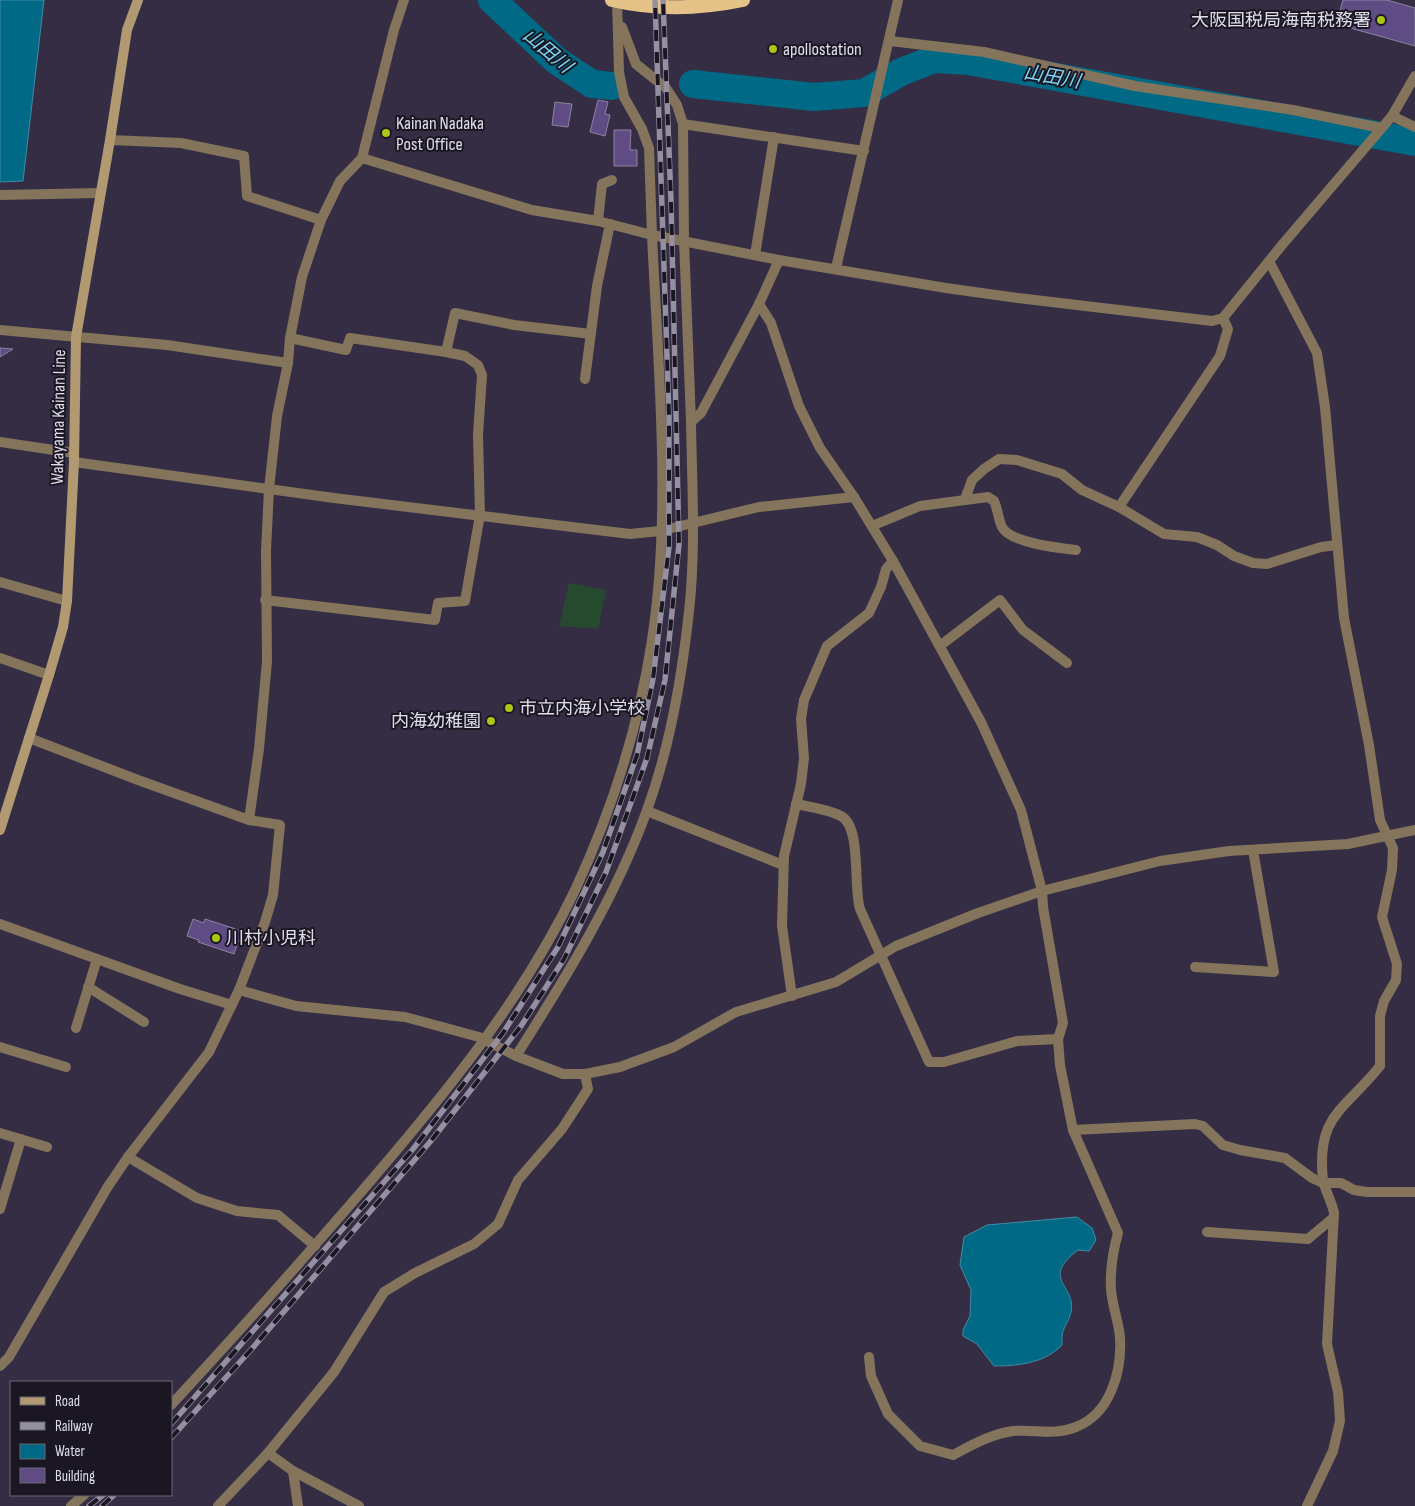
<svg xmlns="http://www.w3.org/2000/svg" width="1415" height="1506" viewBox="0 0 1415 1506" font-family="'Sofia Sans Condensed','Noto Sans JP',sans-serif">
  <rect width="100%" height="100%" fill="#342d44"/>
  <!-- green -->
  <path fill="#264a2e" d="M 569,583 L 606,590 L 598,629 L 559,626 Z"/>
  <!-- water -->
  <g fill="#006985" stroke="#438ca4">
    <path d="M 0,0 L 44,0 L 23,181 L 0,182 Z"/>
    <path d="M 1077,1217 L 1092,1228 L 1096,1240 L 1089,1251 L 1078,1250 C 1039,1280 1077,1285 1071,1312 C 1067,1328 1061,1326 1062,1345 C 1045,1363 1018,1366 994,1366 L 977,1344 L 963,1336 L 963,1330 L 970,1316 L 971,1290 L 960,1265 L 964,1237 L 987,1225 Z"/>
  </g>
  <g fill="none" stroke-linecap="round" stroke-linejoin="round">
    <!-- river -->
    <g stroke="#006985" stroke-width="28">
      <path d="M 492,0 L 557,61 L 592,84 L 612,86"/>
      <path d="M 693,84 L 814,97 L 864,93 L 901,72 L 934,59 L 968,61 L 1415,142"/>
    </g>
  </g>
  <!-- building -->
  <g fill="#5f4c84" stroke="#8c849f">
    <path d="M 1343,0 L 1387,0 L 1415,8 L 1415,46 L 1336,24 Z"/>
    <path d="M 598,100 L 608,102 L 605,114 L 610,115 L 605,136 L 590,132 Z"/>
    <path d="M 555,102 L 572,104 L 568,127 L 552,125 Z"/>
    <path d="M 614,130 L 631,130 L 630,150 L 637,150 L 637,166 L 614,166 Z"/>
    <path d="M 0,348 L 13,349 L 0,357 Z"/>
    <path d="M 193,919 L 204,923 L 205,919 L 242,931 L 234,954 L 198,942 L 199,940 L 187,936 Z"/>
  </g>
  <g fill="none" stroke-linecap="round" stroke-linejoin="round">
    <!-- minor -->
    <g stroke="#83745b" stroke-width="10">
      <path d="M 617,0 L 619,72 L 624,97 L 642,129 L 649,148 L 652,235 L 779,260 L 946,288 L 1018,298 L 1212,321 L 1223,318 L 1282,245 L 1392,116 L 1415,76"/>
      <path d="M 622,27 L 636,64 L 666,88 L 677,105 L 683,124"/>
      <path d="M 890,41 L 984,52 L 1135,86 L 1293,110 L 1381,128"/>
      <path d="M 1392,116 L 1415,127"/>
      <path d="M 110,140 L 181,143 L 244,156 L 247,196 L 321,220"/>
      <path d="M 0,195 L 100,193"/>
      <path d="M 598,221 L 602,184 L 612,180"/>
      <path d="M 755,255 L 774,137"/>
      <path d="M 1270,263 L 1317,353 L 1325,407 L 1344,618 L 1369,745 L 1380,820 L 1393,848 L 1392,870 L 1382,917 L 1397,964 L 1396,980 L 1384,1001 L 1380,1016 L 1380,1066 C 1344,1111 1316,1115 1323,1180 C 1324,1188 1332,1202 1334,1213 L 1327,1344 L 1338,1392 L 1340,1421 L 1333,1451 L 1307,1506"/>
      <path d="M 836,268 L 898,0"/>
      <path d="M 759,304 L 771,323 L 799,406 L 820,448 L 854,497 L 893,561 L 981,722 L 1021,810 L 1042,891 L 1043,907 L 1063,1023 L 1058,1039 L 1060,1065 L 1073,1130 L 1118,1233 C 1113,1251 1110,1271 1111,1289 C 1112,1306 1119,1322 1120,1338 C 1122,1372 1110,1414 1076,1427 C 1054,1436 1036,1429 1013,1431 C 991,1434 972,1445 953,1455 L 920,1446 L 888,1414 L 871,1376 L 869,1357"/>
      <path d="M 0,330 L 167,345 L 288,363"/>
      <path d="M 290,338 L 346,350 L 350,338 L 446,352 L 455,313 L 514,325 L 591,334"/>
      <path d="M 585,379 L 597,286 L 610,224"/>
      <path d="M 691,422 L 684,240 L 683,124 L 864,151"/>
      <path d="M 0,442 L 74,453"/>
      <path d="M 74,462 L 334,498 L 630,534 L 660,531 L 759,507 L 854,497"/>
      <path d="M 965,499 L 972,480 L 984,469 L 999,459 L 1017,460 L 1062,474 L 1082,490 L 1119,507 L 1220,356 L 1228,329 L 1223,318"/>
      <path d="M 1119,507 L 1164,534 L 1197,537 L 1217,545 L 1234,556 L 1253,563 L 1267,564 L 1321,547 L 1337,545"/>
      <path d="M 872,526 L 920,506 L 988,497 L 994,501 C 998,509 998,519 1002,527 C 1010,543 1059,548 1076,550"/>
      <path d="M 0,582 L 67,601"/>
      <path d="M 265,600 L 435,620 L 438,603 L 465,601 L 480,515 L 478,435 L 482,375 L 478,365 L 465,356 L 446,352"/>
      <path d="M 941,645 L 1000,600 L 1023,630 L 1067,663"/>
      <path d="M 0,658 L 49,675"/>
      <path d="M 796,804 C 810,807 828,809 841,816 C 862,827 853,888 860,909 L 929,1062 L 944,1062 L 1017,1041 L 1058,1039"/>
      <path d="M 647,811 L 783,865"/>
      <path d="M 249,820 L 259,749 L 267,661 L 266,551 L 269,489 L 277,416 L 288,363 L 290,338 L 302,277 L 321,220 L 340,181 L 362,158 L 394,30 L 404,0"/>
      <path d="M 0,924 L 180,989 L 232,1005"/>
      <path d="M 1195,967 L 1274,972 L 1253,850"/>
      <path d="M 88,987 L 144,1022"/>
      <path d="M 239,990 L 296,1006 L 405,1017 L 479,1037 L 516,1056 L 563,1074 L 585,1074 L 620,1067 L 674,1047 L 736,1012 L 836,982 L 896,946 L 978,913 L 1042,891 L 1160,861 L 1229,851 L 1348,844 L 1415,830"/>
      <path d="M 792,996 L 782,926 L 784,856 L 801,784 L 804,758 L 801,719 L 804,700 L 827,646 L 869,613 L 881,587 L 886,569 L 893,561"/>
      <path d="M 76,1028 L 97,959"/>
      <path d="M 0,1047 L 66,1067"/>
      <path d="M 516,1056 C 565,979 616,897 647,810 C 670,747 682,677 689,611 C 696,549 692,485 691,422 L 701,413 L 759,304 L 779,260"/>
      <path d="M 1073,1130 L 1195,1124 L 1203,1126 L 1223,1145 L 1240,1150 L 1285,1158 L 1312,1178 L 1323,1183 L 1341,1183 L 1354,1190 L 1367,1192 L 1415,1192"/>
      <path d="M 0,1133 L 47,1147"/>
      <path d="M 128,1157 L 197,1198 L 237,1211 L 278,1215 L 315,1246"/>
      <path d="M 0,1209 L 21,1139"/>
      <path d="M 1207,1232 L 1308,1239 L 1333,1218"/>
      <path d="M 0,1366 L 9,1357 L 107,1188 L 128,1157 L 209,1052 L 239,990 L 265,922 L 273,895 L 280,825 L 249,820 L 138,780 L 29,738"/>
      <path d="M 171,1405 C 236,1335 299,1264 362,1191 C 442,1098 523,1000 576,888 C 612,810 639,725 652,640 C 672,511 658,366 652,235 L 598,221 L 532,210 L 362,158"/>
      <path d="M 268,1453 L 293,1471 L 359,1506"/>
      <path d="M 293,1471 L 298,1506"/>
      <path d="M 71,1506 L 84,1495"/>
      <path d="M 218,1506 L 268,1453 L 334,1372 L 384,1292 L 415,1273 L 474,1244 L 498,1224 L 518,1180 L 562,1129 L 588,1089 L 585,1074"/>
    </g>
    <!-- secondary -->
    <path stroke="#b19971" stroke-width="10" d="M 0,830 L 49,675 L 63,627 L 67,601 L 74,462 L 76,337 L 110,140 L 127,30 L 138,0"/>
    <!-- trunk -->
    <path stroke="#e5c388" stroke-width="14" d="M 612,0 C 655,10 700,9 743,0"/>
    <defs>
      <g id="rail">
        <path d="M 171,1424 L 413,1149 L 503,1033 L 558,947 L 603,852 L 637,755 L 653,679 L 669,547 L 669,416 L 655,0"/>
        <path d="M 171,1438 L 249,1352 L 430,1142 L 521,1026 L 564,959 L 606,872 L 647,758 L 665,680 L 679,544 L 671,200 L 663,0"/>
        <path d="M 89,1506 L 103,1495"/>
        <path d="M 102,1506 L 114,1495"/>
      </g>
    </defs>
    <!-- rail casing -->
    <use href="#rail" stroke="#958fa2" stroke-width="5.5"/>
    <!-- rail -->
    <use href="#rail" stroke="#1a1722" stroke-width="4" stroke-dasharray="11" stroke-linecap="butt"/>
  </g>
  <!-- markers -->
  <g fill="#aac716" stroke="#1a1722" stroke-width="2">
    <circle cx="1381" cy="20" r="5"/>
    <circle cx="773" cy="49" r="5"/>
    <circle cx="386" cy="133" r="5"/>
    <circle cx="509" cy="708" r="5"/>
    <circle cx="491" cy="721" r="5"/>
    <circle cx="216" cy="938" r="5"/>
  </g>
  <g text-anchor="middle" stroke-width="4" stroke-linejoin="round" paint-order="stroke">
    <!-- poi labels -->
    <g font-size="18" fill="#e0dcec" stroke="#1a1722" text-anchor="start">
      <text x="1371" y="26" text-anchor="end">大阪国税局海南税務署</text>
      <text x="783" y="55">apollostation</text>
      <text x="396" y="129">Kainan Nadaka<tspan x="396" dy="21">Post Office</tspan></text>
      <text x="519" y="714">市立内海小学校</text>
      <text x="481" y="727" text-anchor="end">内海幼稚園</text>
      <text x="226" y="944">川村小児科</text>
    </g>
    <!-- street labels -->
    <g font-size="18" fill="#e0dcec" stroke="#1a1722">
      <text transform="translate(58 417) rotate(-89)" y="6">Wakayama Kainan Line</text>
    </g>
    <!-- water labels -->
    <g font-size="19" font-style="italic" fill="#7ed6f8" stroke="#1a1722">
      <text transform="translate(548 50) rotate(40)" y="7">山田川</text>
      <text transform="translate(1052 76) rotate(10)" y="7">山田川</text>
    </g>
  </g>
  <!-- legend -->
  <rect x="10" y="1381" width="162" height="115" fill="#1a1722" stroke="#696673"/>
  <rect x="20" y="1397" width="25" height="8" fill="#b19971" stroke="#696673"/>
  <text x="55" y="1406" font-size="15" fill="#e0dcec">Road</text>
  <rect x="20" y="1422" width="25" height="8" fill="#958fa2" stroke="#696673"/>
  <text x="55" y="1431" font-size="15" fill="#e0dcec">Railway</text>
  <rect x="20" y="1444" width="25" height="15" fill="#006985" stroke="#696673"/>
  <text x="55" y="1456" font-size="15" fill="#e0dcec">Water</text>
  <rect x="20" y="1468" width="25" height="15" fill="#5f4c84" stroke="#696673"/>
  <text x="55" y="1481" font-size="15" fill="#e0dcec">Building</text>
</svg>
